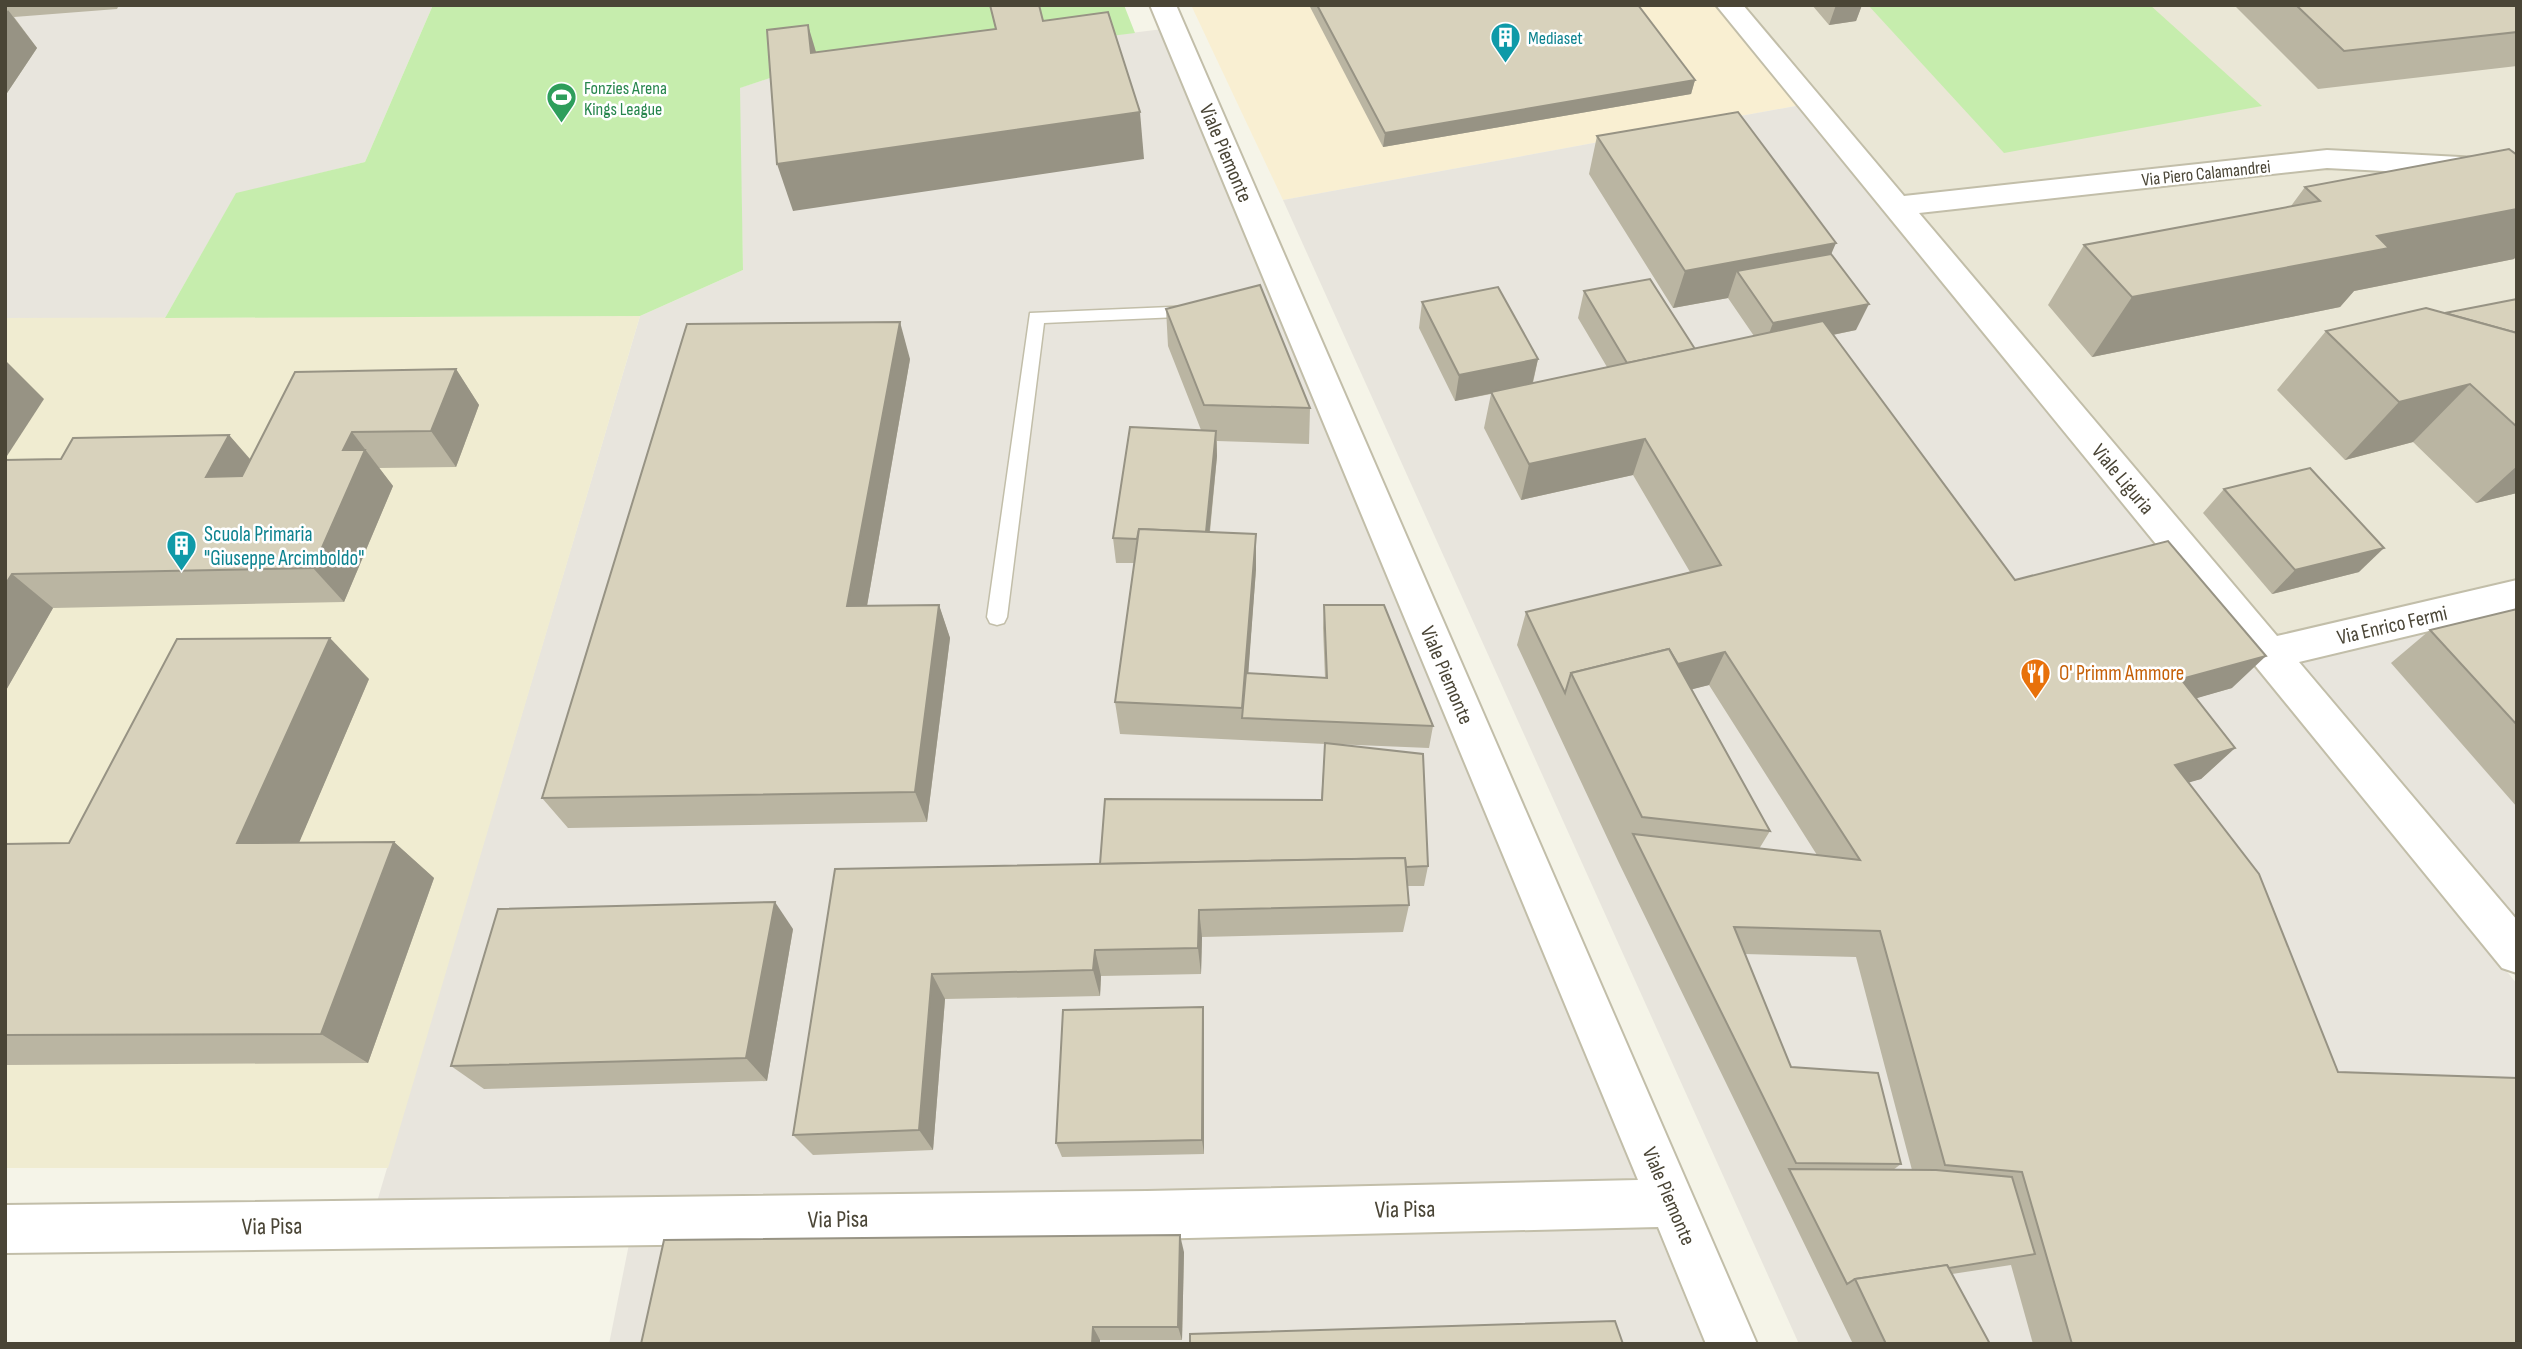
<svg xmlns="http://www.w3.org/2000/svg" width="2522" height="1349" viewBox="0 0 2522 1349" font-family="'Sofia Sans Condensed',sans-serif">
  <rect width="100%" height="100%" fill="#f5f4e8"/>
  <!-- residential -->
  <path fill="#eae7d6" d="M 1740,5 L 2517,5 L 2517,581 L 2272,638 Z"/>
  <!-- commercial -->
  <path fill="#f9efd2" d="M 1191,5 L 1719,5 L 1801,105 L 1283,200 Z"/>
  <!-- industrial -->
  <g fill="#e8e5dd">
    <path d="M 5,5 L 433,5 L 365,162 L 236,194 L 165,318 L 5,318 Z"/>
    <path d="M 1163,29 L 1704,1344 L 609,1344 L 629,1244 L 363,1249 L 640,316 L 743,270 L 739,88 L 770,78 Z"/>
    <path d="M 1801,105 L 2517,984 L 2517,1344 L 1799,1344 L 1283,200 Z"/>
    <path d="M 2517,608 L 2517,930 L 2292,661 Z"/>
  </g>
  <!-- education -->
  <path fill="#f0ecd1" d="M 640,316 L 388,1168 L 5,1168 L 5,318 Z"/>
  <!-- green -->
  <g fill="#c6edad">
    <path d="M 433,5 L 1124,5 L 1135,33 L 770,78 L 740,88 L 743,270 L 640,316 L 165,318 L 236,193 L 365,162 Z"/>
    <path d="M 1868,5 L 2150,5 L 2262,106 L 2004,153 Z"/>
  </g>
  <g fill="none" stroke-linecap="round" stroke-linejoin="round">
    <defs>
      <path id="service" d="M 1194,306 L 1203,312 L 1200,316 L 1044,323 L 1007,617 L 1004,623 L 997,625 L 990,623 L 987,617 L 1030,313 Z"/>
      <g id="minor">
        <path d="M 1150,5 L 1176,5 L 1757,1344 L 1706,1344 L 1658,1227 L 1147,1239 L 5,1253 L 5,1205 L 1147,1191 L 1638,1180 Z"/>
        <path d="M 1716,5 L 1743,5 L 1904,196 L 2327,150 L 2517,160 L 2517,178 L 2327,168 L 1919,213 L 2277,636 L 2517,580 L 2517,610 L 2299,662 L 2517,920 L 2517,973 L 2502,968 Z"/>
      </g>
    </defs>
    <!-- service casing -->
    <use href="#service" stroke="#c2bea9" stroke-width="3"/>
    <!-- minor casing -->
    <use href="#minor" stroke="#c2bea9" stroke-width="4"/>
    <!-- service -->
    <use href="#service" fill="#fff" fill-rule="evenodd"/>
    <!-- minor -->
    <use href="#minor" fill="#fff" fill-rule="evenodd"/>
  </g>
  <!-- wall -->
  <g fill="#bab5a2" fill-rule="evenodd">
    <path d="M 5,5 L 119,5 L 117,9 L 14,17 L 37,48 L 5,96 Z"/>
    <path d="M 1309,5 L 1638,5 L 1695,80 L 1691,94 L 1383,147 Z"/>
    <path d="M 1812,5 L 1862,5 L 1856,21 L 1829,25 Z"/>
    <path d="M 2234,5 L 2517,5 L 2517,66 L 2318,89 Z"/>
    <path d="M 1597,136 L 1831,254 L 1856,330 L 1833,335 L 2015,580 L 2232,688 L 2196,698 L 2235,748 L 2201,779 L 2188,782 L 2338,1072 L 2517,1344 L 2033,1344 L 2011,1265 L 1952,1274 L 1990,1344 L 1853,1344 L 1619,863 L 1517,645 L 1526,612 L 1690,572 L 1633,475 L 1521,500 L 1484,428 L 1491,394 L 1455,401 L 1419,328 L 1422,302 L 1538,359 L 1533,383 L 1607,367 L 1578,318 L 1584,291 L 1695,349 L 1754,336 L 1728,298 L 1673,308 L 1589,174 ZM 1709,685 L 1817,855 L 1759,849 L 1770,831 L 1692,689 ZM 1745,954 L 1856,957 L 1912,1170 L 1893,1170 L 1901,1164 L 1791,1067 Z"/>
    <path d="M 2305,187 L 2514,259 L 2354,291 L 2340,307 L 2092,357 L 2048,305 L 2084,245 L 2291,206 Z"/>
    <path d="M 2517,299 L 2517,493 L 2476,503 L 2413,442 L 2345,460 L 2277,390 L 2326,331 L 2445,313 Z"/>
    <path d="M 1166,309 L 1310,408 L 1309,444 L 1217,441 L 1217,456 L 1210,532 L 1256,534 L 1256,569 L 1248,673 L 1325,678 L 1323,628 L 1324,605 L 1433,726 L 1429,748 L 1333,744 L 1428,866 L 1424,886 L 1407,886 L 1409,905 L 1403,932 L 1202,937 L 1201,974 L 1101,976 L 1100,996 L 945,999 L 933,1150 L 813,1155 L 793,1135 L 835,869 L 1100,864 L 1321,800 L 1325,744 L 1120,734 L 1115,702 L 1134,563 L 1116,563 L 1113,538 L 1201,430 L 1168,346 Z"/>
    <path d="M 910,359 L 867,606 L 939,605 L 950,638 L 927,822 L 568,828 L 542,798 Z"/>
    <path d="M 456,369 L 479,405 L 456,467 L 379,468 L 393,486 L 344,602 L 53,608 L 5,692 L 5,460 L 61,459 L 229,435 L 251,460 Z"/>
    <path d="M 2224,489 L 2359,572 L 2272,594 L 2203,513 Z"/>
    <path d="M 2517,609 L 2517,807 L 2391,663 L 2430,630 Z"/>
    <path d="M 369,679 L 299,842 L 394,842 L 434,878 L 368,1063 L 5,1065 L 5,844 L 69,843 Z"/>
    <path d="M 793,929 L 767,1081 L 484,1089 L 451,1066 Z"/>
    <path d="M 1204,1023 L 1204,1154 L 1062,1157 L 1056,1143 Z"/>
    <path d="M 1184,1252 L 1182,1340 L 1100,1340 L 1100,1344 L 641,1344 Z"/>
  </g>
  <!-- shaded-wall -->
  <g fill="#979384">
    <path d="M 1836,5 L 1862,5 L 1856,21 L 1829,25 Z"/>
    <path d="M 8,10 L 37,48 L 5,96 L 5,14 Z"/>
    <path d="M 808,25 L 822,72 L 811,53 Z"/>
    <path d="M 1695,80 L 1691,94 L 1383,147 L 1385,133 Z"/>
    <path d="M 1140,112 L 1144,159 L 793,211 L 777,164 Z"/>
    <path d="M 2517,209 L 2517,256 L 2514,259 L 2354,291 L 2340,307 L 2092,357 L 2132,297 L 2377,236 Z"/>
    <path d="M 1836,243 L 1820,280 L 1737,271 L 1728,298 L 1673,308 L 1685,271 Z"/>
    <path d="M 1869,304 L 1856,330 L 1763,349 L 1773,323 Z"/>
    <path d="M 900,322 L 910,359 L 861,640 L 847,606 Z"/>
    <path d="M 1538,359 L 1532,385 L 1455,401 L 1459,375 Z"/>
    <path d="M 7,362 L 44,399 L 5,459 L 5,365 Z"/>
    <path d="M 456,369 L 479,405 L 456,467 L 431,431 Z"/>
    <path d="M 2470,384 L 2413,442 L 2345,460 L 2399,402 Z"/>
    <path d="M 1216,431 L 1217,456 L 1206,567 L 1205,543 Z"/>
    <path d="M 352,432 L 393,486 L 344,602 L 313,568 L 343,450 Z"/>
    <path d="M 229,435 L 260,471 L 239,512 L 206,477 Z"/>
    <path d="M 1645,439 L 1633,475 L 1521,500 L 1529,464 Z"/>
    <path d="M 2517,466 L 2517,493 L 2476,503 Z"/>
    <path d="M 1256,534 L 1256,569 L 1245,718 L 1242,718 L 1242,708 Z"/>
    <path d="M 2384,548 L 2359,572 L 2272,594 L 2295,570 Z"/>
    <path d="M 12,574 L 53,608 L 5,692 L 5,585 Z"/>
    <path d="M 939,605 L 950,638 L 927,822 L 915,792 Z"/>
    <path d="M 330,638 L 369,679 L 284,878 L 237,843 Z"/>
    <path d="M 1725,652 L 1709,685 L 1592,715 L 1579,689 Z"/>
    <path d="M 2266,656 L 2232,688 L 2149,712 L 2181,679 Z"/>
    <path d="M 2235,748 L 2201,779 L 2143,796 L 2175,765 Z"/>
    <path d="M 394,842 L 434,878 L 368,1063 L 321,1034 Z"/>
    <path d="M 775,902 L 793,929 L 767,1081 L 746,1058 Z"/>
    <path d="M 1199,910 L 1202,937 L 1201,974 L 1198,948 Z"/>
    <path d="M 1095,950 L 1101,976 L 1100,996 L 1093,970 Z"/>
    <path d="M 932,974 L 945,999 L 933,1150 L 919,1130 Z"/>
    <path d="M 1203,1007 L 1204,1023 L 1204,1154 L 1202,1140 Z"/>
    <path d="M 1180,1235 L 1184,1252 L 1182,1340 L 1178,1327 Z"/>
    <path d="M 1093,1327 L 1100,1340 L 1100,1344 L 1092,1344 Z"/>
  </g>
  <!-- building -->
  <g fill="#d8d2bc" stroke="#979384" stroke-width="2">
    <path d="M 990,5 L 1039,5 L 1043,21 L 1108,12 L 1140,112 L 777,164 L 767,30 L 808,25 L 811,53 L 996,29 Z"/>
    <path d="M 1317,5 L 1638,5 L 1695,80 L 1385,133 Z"/>
    <path d="M 2296,5 L 2517,5 L 2517,32 L 2344,51 Z"/>
    <path d="M 1738,112 L 1836,243 L 1685,271 L 1597,136 Z"/>
    <path d="M 2509,149 L 2517,155 L 2517,209 L 2377,236 L 2389,248 L 2132,297 L 2084,245 L 2320,201 L 2305,187 Z"/>
    <path d="M 1831,254 L 1869,304 L 1773,323 L 1737,271 Z"/>
    <path d="M 1650,279 L 1695,349 L 1627,363 L 1584,291 Z"/>
    <path d="M 1260,285 L 1310,408 L 1204,405 L 1166,309 Z"/>
    <path d="M 1498,287 L 1538,359 L 1459,375 L 1422,302 Z"/>
    <path d="M 2517,299 L 2517,333 L 2445,313 Z"/>
    <path d="M 2426,308 L 2517,333 L 2517,427 L 2470,384 L 2399,402 L 2326,331 Z"/>
    <path d="M 1823,321 L 2015,580 L 2168,541 L 2266,656 L 2181,679 L 2235,748 L 2175,765 L 2259,874 L 2338,1072 L 2517,1078 L 2517,1344 L 2072,1344 L 2022,1172 L 1945,1165 L 1880,931 L 1734,927 L 1791,1067 L 1878,1073 L 1901,1164 L 1796,1163 L 1633,834 L 1860,860 L 1725,652 L 1678,664 L 1669,649 L 1571,673 L 1565,693 L 1526,612 L 1721,565 L 1645,439 L 1529,464 L 1491,392 Z"/>
    <path d="M 900,322 L 847,606 L 939,605 L 915,792 L 542,798 L 687,324 Z"/>
    <path d="M 456,369 L 431,431 L 352,432 L 343,450 L 365,450 L 313,568 L 12,574 L 5,585 L 5,460 L 61,459 L 73,438 L 229,435 L 206,477 L 242,476 L 295,372 Z"/>
    <path d="M 1130,427 L 1216,431 L 1206,532 L 1139,529 L 1137,539 L 1113,538 Z"/>
    <path d="M 2310,468 L 2384,548 L 2295,570 L 2224,489 Z"/>
    <path d="M 1139,529 L 1256,534 L 1242,708 L 1115,702 Z"/>
    <path d="M 1324,605 L 1384,605 L 1433,726 L 1242,718 L 1246,673 L 1327,678 Z"/>
    <path d="M 2517,609 L 2517,725 L 2430,630 Z"/>
    <path d="M 330,638 L 237,843 L 394,842 L 321,1034 L 5,1035 L 5,844 L 69,843 L 177,639 Z"/>
    <path d="M 1669,649 L 1770,831 L 1642,817 L 1571,673 Z"/>
    <path d="M 1325,743 L 1423,754 L 1428,866 L 1406,867 L 1405,858 L 1100,864 L 1105,799 L 1322,800 Z"/>
    <path d="M 1405,858 L 1409,905 L 1199,910 L 1198,948 L 1095,950 L 1093,970 L 932,974 L 919,1130 L 793,1135 L 835,869 Z"/>
    <path d="M 775,902 L 746,1058 L 451,1066 L 498,909 Z"/>
    <path d="M 1203,1007 L 1202,1140 L 1056,1143 L 1063,1010 Z"/>
    <path d="M 1789,1169 L 1936,1170 L 2012,1177 L 2035,1254 L 1949,1268 L 1947,1265 L 1855,1279 L 1847,1284 Z"/>
    <path d="M 1180,1235 L 1178,1327 L 1093,1327 L 1092,1344 L 641,1344 L 664,1240 Z"/>
    <path d="M 1947,1265 L 1990,1344 L 1886,1344 L 1855,1279 Z"/>
    <path d="M 1615,1321 L 1623,1344 L 1190,1344 L 1190,1334 Z"/>
  </g>
  <!-- icons -->
  <defs>
    <symbol id="building-pin" viewBox="-11 -11 22 30"><path d="M0 17L-7.5 6A9.5 9.5 0 1 1 7.5 6Z" fill="#0f9aa8" stroke="#fff"/><path d="M-4-6H4V6H1V3H-1V6H-4ZM-2.5-4.3h1.7v1.8h-1.7ZM.8-4.3h1.7v1.8H.8ZM-2.5-1h1.7V.8h-1.7ZM.8-1h1.7V.8H.8Z" fill="#fff"/></symbol>
    <symbol id="stadium-pin" viewBox="-11 -11 22 30"><path d="M0 17L-7.5 6A9.5 9.5 0 1 1 7.5 6Z" fill="#2e9e5b" stroke="#fff"/><path d="M0-5a6.5 5 0 1 0 0 10a6.5 5 0 1 0 0-10ZM-3.5-1.8h7v3.6h-7Z" fill="#fff"/></symbol>
    <symbol id="restaurant-pin" viewBox="-11 -11 22 30"><path d="M0 17L-7.5 6A9.5 9.5 0 1 1 7.5 6Z" fill="#e8710a" stroke="#fff"/><path d="M-5-6h1v4h1v-4h1v4h1v-4h1v5L-1.5 .5V6h-2V.5L-5-1ZM5-6V6H3V1.5H1.5Q1.5-4 5-6Z" fill="#fff"/></symbol>
  </defs>
  <g fill-rule="evenodd">
    <use href="#building-pin" x="1488" y="20" width="35" height="47"/>
    <use href="#stadium-pin" x="544" y="80" width="35" height="47"/>
    <use href="#building-pin" x="164" y="528" width="35" height="47"/>
    <use href="#restaurant-pin" x="2018" y="656" width="35" height="47"/>
  </g>
  <g text-anchor="middle" stroke-width="5" stroke-linejoin="round" paint-order="stroke">
    <!-- far-culture labels -->
    <g font-size="18" fill="#0d838f" stroke="#fff" text-anchor="start">
      <text x="1528" y="44">Mediaset</text>
    </g>
    <!-- far-leisure labels -->
    <g font-size="18" fill="#27864d" stroke="#fff" text-anchor="start">
      <text x="584" y="94">Fonzies Arena<tspan x="584" dy="21">Kings League</tspan></text>
    </g>
    <!-- far-street labels -->
    <g font-size="18" fill="#4a4536" stroke="#fff">
      <text transform="translate(2206 173) rotate(-6)" y="6">Via Piero Calamandrei</text>
    </g>
    <!-- street labels -->
    <g font-size="21" fill="#4a4536" stroke="#fff">
      <text transform="translate(1226 153) rotate(67)" y="7">Viale Piemonte</text>
      <text transform="translate(2123 479) rotate(50)" y="7">Viale Liguria</text>
      <text transform="translate(2392 625) rotate(-13)" y="7">Via Enrico Fermi</text>
      <text transform="translate(1447 675) rotate(67)" y="7">Viale Piemonte</text>
      <text transform="translate(1669 1196) rotate(67)" y="7">Viale Piemonte</text>
    </g>
    <!-- culture labels -->
    <g font-size="21" fill="#0d838f" stroke="#fff" text-anchor="start">
      <text x="204" y="541">Scuola Primaria<tspan x="204" dy="24">"Giuseppe Arcimboldo"</tspan></text>
    </g>
    <!-- food labels -->
    <g font-size="21" fill="#c56008" stroke="#fff" text-anchor="start">
      <text x="2059" y="680">O' Primm Ammore</text>
    </g>
    <!-- near-street labels -->
    <g font-size="24" fill="#4a4536" stroke="#fff">
      <text transform="translate(1405 1209) rotate(-1)" y="8">Via Pisa</text>
      <text transform="translate(838 1219) rotate(-1)" y="8">Via Pisa</text>
      <text transform="translate(272 1226) rotate(-1)" y="8">Via Pisa</text>
    </g>
  </g>
  <!-- border -->
  <rect width="2522" height="1349" fill="none" stroke="#4a4536" stroke-width="14"/>
</svg>
